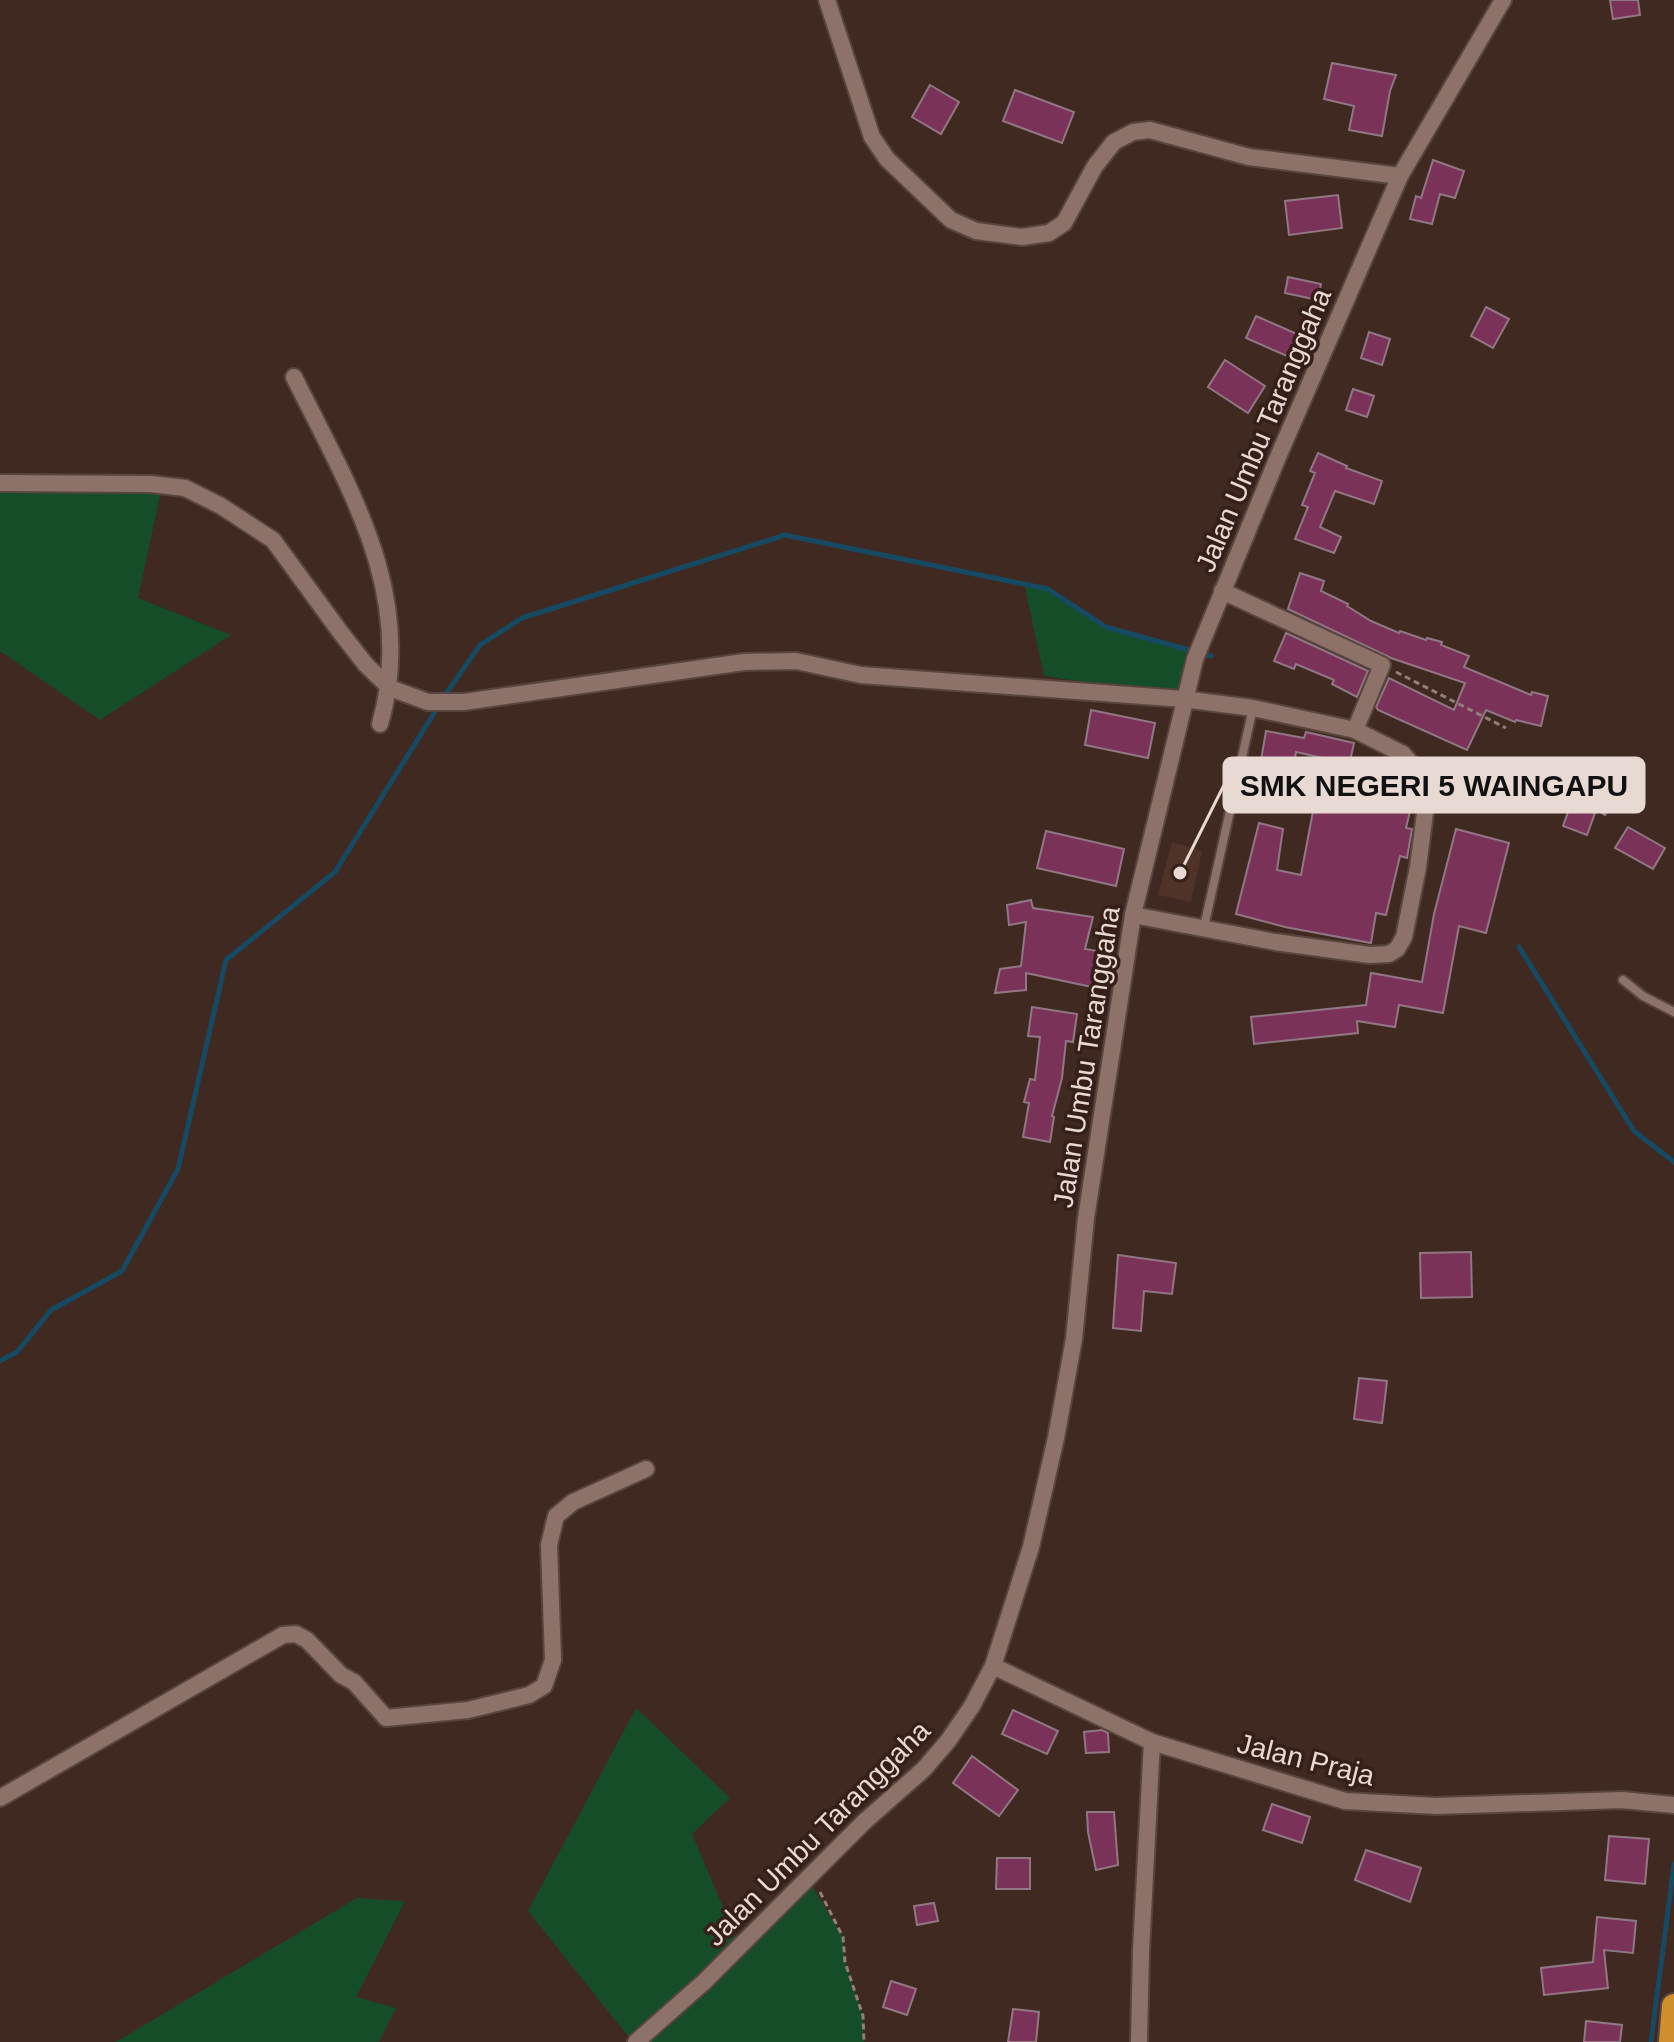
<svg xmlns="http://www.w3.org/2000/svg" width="1674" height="2042" viewBox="0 0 1674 2042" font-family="Arial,sans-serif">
  <rect width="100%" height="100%" fill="#402921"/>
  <!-- built -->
  <path fill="#4f3228" d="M 1172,842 L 1202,851 L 1191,902 L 1158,895 Z"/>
  <!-- green -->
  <g fill="#164d29">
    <path d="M 0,490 L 161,491 L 138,598 L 231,635 L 100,720 L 0,651 Z"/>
    <path d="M 1024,583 L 1048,589 L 1106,627 L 1196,652 L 1185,697 L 1044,676 Z"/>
    <path d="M 636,1708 L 730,1798 L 692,1834 L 739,1945 L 807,1878 L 843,1937 L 845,1962 L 863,2016 L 864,2042 L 630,2042 L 631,2040 L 528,1911 Z"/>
    <path d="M 357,1898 L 405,1901 L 356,1997 L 396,2008 L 379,2042 L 116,2042 Z"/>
  </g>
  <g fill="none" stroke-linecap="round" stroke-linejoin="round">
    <!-- stream -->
    <g stroke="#164a62" stroke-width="5">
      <path d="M 443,698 L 480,645 L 522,618 L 785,535 L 1048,589 L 1106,627 L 1211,656"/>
      <path d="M 1519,947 L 1634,1131 L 1674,1162"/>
      <path d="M 0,1361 L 17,1352 L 51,1310 L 122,1271 L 178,1169 L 226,960 L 335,872 L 438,707"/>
      <path d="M 1651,2042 L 1674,1864"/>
    </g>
  </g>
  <!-- building -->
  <g fill="#7a3259" stroke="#917783" stroke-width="2">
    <path d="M 1610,0 L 1638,0 L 1640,15 L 1613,19 Z"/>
    <path d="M 1332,63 L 1396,75 L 1390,91 L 1382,136 L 1349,130 L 1354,106 L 1324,99 Z"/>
    <path d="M 930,85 L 959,102 L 941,134 L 912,117 Z"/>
    <path d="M 1015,90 L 1074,112 L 1062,143 L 1003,121 Z"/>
    <path d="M 1433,160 L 1464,171 L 1455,198 L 1440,194 L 1432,224 L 1410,219 L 1416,196 L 1421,198 Z"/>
    <path d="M 1338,195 L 1342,228 L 1289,235 L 1285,201 Z"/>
    <path d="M 1288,277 L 1321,284 L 1318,300 L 1285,293 Z"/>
    <path d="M 1486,307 L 1509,319 L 1493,348 L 1471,336 Z"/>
    <path d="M 1256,316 L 1297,334 L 1287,356 L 1246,338 Z"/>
    <path d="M 1369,332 L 1390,339 L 1382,365 L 1361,358 Z"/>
    <path d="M 1225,360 L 1265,386 L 1248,413 L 1208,387 Z"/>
    <path d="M 1353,389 L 1374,396 L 1367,417 L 1346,410 Z"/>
    <path d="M 1318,453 L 1347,466 L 1346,468 L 1382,481 L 1374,504 L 1335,491 L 1320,527 L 1341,537 L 1334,553 L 1295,539 L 1308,507 L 1302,505 L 1315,473 L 1310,471 Z"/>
    <path d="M 1300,573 L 1324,581 L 1321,591 L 1348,604 L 1347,606 L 1371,621 L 1399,633 L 1400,631 L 1426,640 L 1427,638 L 1442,642 L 1441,645 L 1469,656 L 1464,667 L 1531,695 L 1532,692 L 1548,696 L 1541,726 L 1516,720 L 1515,722 L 1486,710 L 1467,750 L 1378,710 L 1376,707 L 1389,678 L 1454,710 L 1465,683 L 1391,658 L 1288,609 Z"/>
    <path d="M 1286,633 L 1368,671 L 1357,697 L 1332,684 L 1334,680 L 1296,664 L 1294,669 L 1274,661 Z"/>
    <path d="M 1091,710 L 1155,723 L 1148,758 L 1085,745 Z"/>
    <path d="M 1266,731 L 1304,738 L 1306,732 L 1354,743 L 1350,761 L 1406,775 L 1414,784 L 1415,790 L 1406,828 L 1412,829 L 1407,858 L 1400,856 L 1386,915 L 1376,913 L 1371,943 L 1285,927 L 1236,914 L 1259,823 L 1283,829 L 1277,870 L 1301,875 L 1323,758 L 1296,752 L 1288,800 L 1255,795 Z"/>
    <path d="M 1596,791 L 1613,801 L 1605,815 L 1588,804 Z"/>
    <path d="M 1571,804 L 1595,813 L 1587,835 L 1563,826 Z"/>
    <path d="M 1628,827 L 1665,848 L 1653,869 L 1615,848 Z"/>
    <path d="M 1456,829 L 1509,843 L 1486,933 L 1459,926 L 1443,1013 L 1399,1005 L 1395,1027 L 1357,1021 L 1358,1033 L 1254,1044 L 1251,1017 L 1366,1005 L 1371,973 L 1422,982 L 1434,914 Z"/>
    <path d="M 1046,831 L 1124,849 L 1116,886 L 1037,868 Z"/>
    <path d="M 1031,900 L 1033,908 L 1093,917 L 1085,949 L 1103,952 L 1092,987 L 1026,973 L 1026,990 L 995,993 L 1000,969 L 1021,966 L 1026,922 L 1009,925 L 1007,905 Z"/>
    <path d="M 1032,1007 L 1077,1014 L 1073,1042 L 1066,1041 L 1062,1078 L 1052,1116 L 1054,1117 L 1050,1142 L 1023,1137 L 1029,1103 L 1024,1102 L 1030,1079 L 1035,1080 L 1040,1037 L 1028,1036 Z"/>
    <path d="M 1471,1252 L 1472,1297 L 1421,1298 L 1420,1253 Z"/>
    <path d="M 1118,1255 L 1176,1263 L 1172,1294 L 1144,1291 L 1141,1331 L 1113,1328 Z"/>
    <path d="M 1359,1378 L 1387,1381 L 1382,1423 L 1354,1419 Z"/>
    <path d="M 1013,1710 L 1058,1731 L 1047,1754 L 1002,1734 Z"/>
    <path d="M 1102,1730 L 1108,1733 L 1109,1752 L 1086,1753 L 1084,1732 Z"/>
    <path d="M 972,1756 L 1018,1790 L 999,1816 L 953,1783 Z"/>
    <path d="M 1272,1804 L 1310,1817 L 1302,1843 L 1263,1830 Z"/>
    <path d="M 1087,1812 L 1114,1812 L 1118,1865 L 1096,1870 L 1088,1832 Z"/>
    <path d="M 1609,1836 L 1649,1839 L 1645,1884 L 1605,1880 Z"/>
    <path d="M 1366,1850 L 1421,1868 L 1410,1902 L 1355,1880 Z"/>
    <path d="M 997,1858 L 1030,1858 L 1030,1889 L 996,1889 Z"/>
    <path d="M 934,1903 L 938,1921 L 917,1925 L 914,1906 Z"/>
    <path d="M 1597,1917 L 1636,1921 L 1633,1953 L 1604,1950 L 1608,1988 L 1544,1995 L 1541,1968 L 1593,1962 Z"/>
    <path d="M 891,1981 L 916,1989 L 907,2015 L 883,2007 Z"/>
    <path d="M 1013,2009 L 1039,2012 L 1036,2042 L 1008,2042 Z"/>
    <path d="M 1586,2021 L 1622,2025 L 1620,2042 L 1584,2042 Z"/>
  </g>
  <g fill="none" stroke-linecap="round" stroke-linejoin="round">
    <defs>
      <g id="lane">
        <path d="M 1204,927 L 1253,708"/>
        <path d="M 1623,980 L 1643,996 L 1674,1012"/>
      </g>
      <g id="street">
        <path d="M 827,0 L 872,137 L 887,159 L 951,220 L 976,231 L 1022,237 L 1049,233 L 1064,223 L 1095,166 L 1114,142 L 1133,132 L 1150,130 L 1249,157 L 1400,176"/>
        <path d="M 294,377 C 349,488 417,596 380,724"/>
        <path d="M 0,483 L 151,484 L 185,488 L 221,506 L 273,540 L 341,633 L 366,665 L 390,688 L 428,702 L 464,702 L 744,662 L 796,661 L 861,675 L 1183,699 L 1253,708 L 1355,730 L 1403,754 L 1424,779 L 1427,797 L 1418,867 L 1404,937 L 1397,949 L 1389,954 L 1370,955 L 1275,942 L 1133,915"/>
        <path d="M 1222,591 L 1382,665 L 1355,730"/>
        <path d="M 993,1666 L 1152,1742 L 1345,1801 L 1436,1806 L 1622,1800 L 1674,1805"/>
        <path d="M 0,1798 L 283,1635 L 296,1634 L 307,1640 L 341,1675 L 354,1682 L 386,1718 L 468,1710 L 529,1695 L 544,1686 L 553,1660 L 549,1545 L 556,1516 L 573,1502 L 646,1469"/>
        <path d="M 636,2042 L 704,1982 L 864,1822 L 924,1769 L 948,1741 L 972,1706 L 993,1666 L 1031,1547 L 1056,1438 L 1074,1339 L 1086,1218 L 1133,915 L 1195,659 L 1278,457 L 1400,176 L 1503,0"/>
        <path d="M 1139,2042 L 1141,1951 L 1152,1742"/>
      </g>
      <path id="highway" d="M 1671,2042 L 1674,2006"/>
    </defs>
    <!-- lane casing -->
    <use href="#lane" stroke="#58453e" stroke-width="12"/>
    <!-- street casing -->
    <use href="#street" stroke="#58453e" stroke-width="20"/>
    <!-- highway casing -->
    <use href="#highway" stroke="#58453e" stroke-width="28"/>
    <!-- path -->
    <g stroke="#927f78" stroke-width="3" stroke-dasharray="6 4" stroke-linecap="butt">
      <path d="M 1396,672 L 1506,728"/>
      <path d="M 820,1892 L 843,1937 L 845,1962 L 863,2016 L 864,2042"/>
    </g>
    <!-- lane -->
    <use href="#lane" stroke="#8d7269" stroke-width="8"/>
    <!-- street -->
    <use href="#street" stroke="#8d7269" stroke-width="16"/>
    <!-- highway -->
    <use href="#highway" stroke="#d18f2c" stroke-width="24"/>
  </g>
  <g text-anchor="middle" stroke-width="7" stroke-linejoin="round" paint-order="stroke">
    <!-- street labels -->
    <g font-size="28" fill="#e8d9d3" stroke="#351f18">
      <text transform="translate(1263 430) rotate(-67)" y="10">Jalan Umbu Taranggaha</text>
      <text transform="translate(1086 1057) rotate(-81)" y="10">Jalan Umbu Taranggaha</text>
      <text transform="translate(1306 1759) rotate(14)" y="10">Jalan Praja</text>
      <text transform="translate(817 1833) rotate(-45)" y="10">Jalan Umbu Taranggaha</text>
    </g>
  </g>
  <!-- callouts -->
  <path fill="none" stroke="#e8d9d3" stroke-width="3" d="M1180 873L1224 785"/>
  <circle fill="#e8d9d3" stroke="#351f18" stroke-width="3" cx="1180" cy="873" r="8"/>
  <rect fill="#e8d9d3" stroke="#e8d9d3" stroke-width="3" x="1224" y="758" width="420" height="54" rx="8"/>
  <g font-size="30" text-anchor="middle" font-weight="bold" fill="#111">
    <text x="1434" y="796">SMK NEGERI 5 WAINGAPU</text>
  </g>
</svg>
